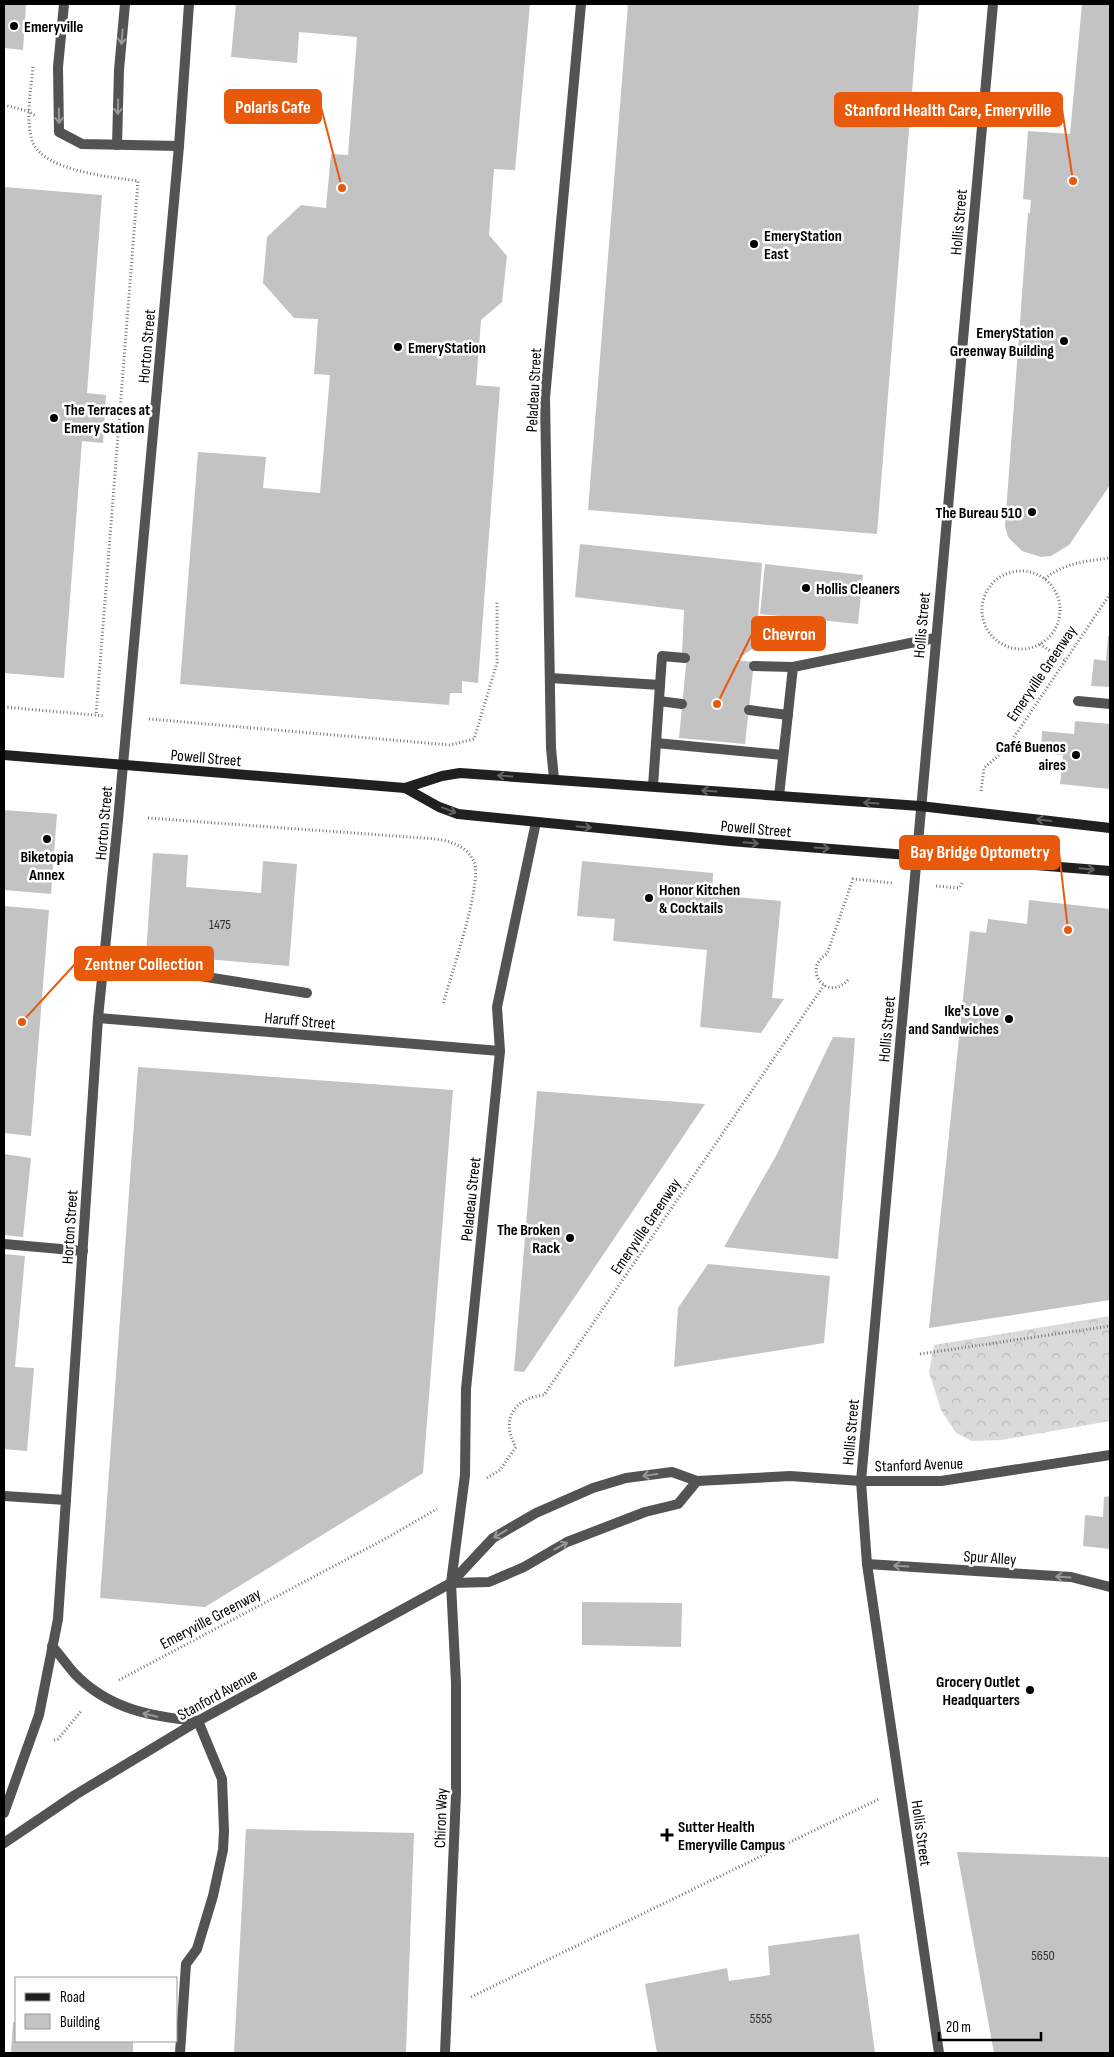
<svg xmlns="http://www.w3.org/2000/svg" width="1114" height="2057" viewBox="0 0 1114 2057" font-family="'Sofia Sans Condensed',sans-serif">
  <defs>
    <pattern id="forest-crowns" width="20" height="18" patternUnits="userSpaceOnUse" patternTransform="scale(1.25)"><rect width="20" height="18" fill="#dadada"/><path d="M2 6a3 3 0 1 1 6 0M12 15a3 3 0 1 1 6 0" fill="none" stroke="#b9b9b9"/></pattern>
  </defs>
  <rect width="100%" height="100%" fill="#fff"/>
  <!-- forest -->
  <path fill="url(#forest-crowns)" d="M 1110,1316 L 1110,1421 L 1001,1440 L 972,1441 L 956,1433 L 941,1410 L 929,1372 L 934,1345 Z"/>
  <!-- building -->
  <g fill="#c3c3c3">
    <path d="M 4,4 L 26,4 L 23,50 L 4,48 Z"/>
    <path d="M 236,4 L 530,4 L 515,170 L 494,169 L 489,235 L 507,256 L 502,302 L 481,320 L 476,385 L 500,387 L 478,683 L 462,681 L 462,693 L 450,693 L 449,705 L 180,684 L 198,452 L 266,457 L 263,488 L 320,493 L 330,375 L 314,374 L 318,319 L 294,318 L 263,283 L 267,237 L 301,205 L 326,208 L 331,154 L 348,155 L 357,37 L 299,32 L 297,63 L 231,57 Z"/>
    <path d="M 628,4 L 919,4 L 877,534 L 588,510 Z"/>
    <path d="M 1082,4 L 1110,4 L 1110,485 L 1069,545 L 1051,556 L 1041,557 L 1022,551 L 1008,537 L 1005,526 L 1028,213 L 1030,213 L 1031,200 L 1023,199 L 1028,131 L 1070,134 Z"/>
    <path d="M 4,187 L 102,195 L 87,393 L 106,395 L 103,443 L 82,441 L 64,678 L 4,673 Z"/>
    <path d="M 580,544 L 762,563 L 758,618 L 761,619 L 758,645 L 736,660 L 754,662 L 745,744 L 679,738 L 687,655 L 682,654 L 684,610 L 575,597 Z"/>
    <path d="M 765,564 L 863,575 L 858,624 L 760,614 Z"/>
    <path d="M 1108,636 L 1110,636 L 1110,687 L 1091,686 L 1094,659 L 1106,661 Z"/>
    <path d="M 1075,721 L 1110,724 L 1110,789 L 1060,784 L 1063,755 L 1041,753 L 1042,731 L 1074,734 Z"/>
    <path d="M 4,810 L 57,814 L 51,894 L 4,890 Z"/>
    <path d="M 153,853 L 188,855 L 186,887 L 261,893 L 263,861 L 297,864 L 289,966 L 146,954 Z"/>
    <path d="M 582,861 L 713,873 L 712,895 L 781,901 L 772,998 L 784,999 L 761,1033 L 700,1027 L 707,950 L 613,941 L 615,919 L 577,916 Z"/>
    <path d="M 1029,900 L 1110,909 L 1110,1300 L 929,1328 L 970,931 L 986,933 L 988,919 L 1027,924 Z"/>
    <path d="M 4,906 L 49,910 L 31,1136 L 4,1133 Z"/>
    <path d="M 833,1037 L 855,1038 L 838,1259 L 724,1247 L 777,1154 Z"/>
    <path d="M 138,1067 L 453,1090 L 423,1473 L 205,1607 L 100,1598 Z"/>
    <path d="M 537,1091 L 705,1104 L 524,1372 L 514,1371 Z"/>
    <path d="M 4,1154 L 31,1158 L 23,1237 L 4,1235 Z"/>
    <path d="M 4,1254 L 25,1256 L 15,1367 L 34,1368 L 27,1451 L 4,1449 Z"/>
    <path d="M 708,1264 L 830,1276 L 824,1343 L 674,1367 L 678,1308 Z"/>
    <path d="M 1110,1496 L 1110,1549 L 1083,1546 L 1085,1515 L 1103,1517 L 1104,1497 Z"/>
    <path d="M 582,1602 L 682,1603 L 681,1647 L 582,1645 Z"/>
    <path d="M 246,1829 L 414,1833 L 406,2053 L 234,2053 Z"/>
    <path d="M 957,1852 L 1110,1857 L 1110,2053 L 994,2053 Z"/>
    <path d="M 859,1934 L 875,2053 L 657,2053 L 645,1984 L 727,1968 L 729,1981 L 770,1975 L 768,1946 Z"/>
    <path d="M 13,2022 L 16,2022 L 16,2041 L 133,2041 L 133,2053 L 11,2053 Z"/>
  </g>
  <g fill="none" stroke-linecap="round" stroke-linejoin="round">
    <!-- path -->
    <g stroke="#757575" stroke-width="3" stroke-dasharray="1 2.5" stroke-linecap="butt">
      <path d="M 33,67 C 31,88 25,122 33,143 C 45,171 111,177 138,181 L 96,715"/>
      <path d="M 4,105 L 28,111 L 36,116"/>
      <circle cx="1021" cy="610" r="39"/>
      <path d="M 1045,579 C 1063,563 1087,561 1110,558"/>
      <path d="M 1040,644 L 1064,660"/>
      <path d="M 4,707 L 105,716"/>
      <path d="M 149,719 L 450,745 L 474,739 L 497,663 L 497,602"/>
      <path d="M 981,791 L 984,768 L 1006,749 L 1110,594"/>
      <path d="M 148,818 L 436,839 C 451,841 468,847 474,862 C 483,883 450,978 443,1004"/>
      <path d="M 936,886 L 959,888 L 962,883"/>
      <path d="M 848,980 C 827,1003 801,969 827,954 L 853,879 L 892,883"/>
      <path d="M 920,1354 L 1110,1326"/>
      <path d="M 487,1478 L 500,1470 L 516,1447 C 500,1420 514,1398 544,1395 L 824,985"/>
      <path d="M 119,1680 L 383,1540 L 437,1509"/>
      <path d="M 54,1740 L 58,1739 L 82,1710"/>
      <path d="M 471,1997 L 879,1799"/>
    </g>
    <!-- service -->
    <g stroke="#535353" stroke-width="10">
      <path d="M 64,4 L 58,67 L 59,132 L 82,144 L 179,146"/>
      <path d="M 117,145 L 119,70 L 125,4"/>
      <path d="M 685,658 L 662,656 L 656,743 L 783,755"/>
      <path d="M 754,666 L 793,667"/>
      <path d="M 550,678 L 660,685"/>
      <path d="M 659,701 L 682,704"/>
      <path d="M 1078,701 L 1110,704"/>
      <path d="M 749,710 L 788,715"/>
      <path d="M 653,786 L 656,743"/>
      <path d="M 779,796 L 793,667 L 935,638"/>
      <path d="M 162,970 L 307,993"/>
      <path d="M 4,1244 L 83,1251"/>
      <path d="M 4,1496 L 66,1500"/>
      <path d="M 867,1564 L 1071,1577 L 1110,1587"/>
      <path d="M 180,2053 L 186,1964 L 197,1949 L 213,1896 L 223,1850 L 224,1831 L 222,1779 L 198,1721"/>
    </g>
    <!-- minor -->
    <g stroke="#535353" stroke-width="10">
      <path d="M 554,779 L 551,748 L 545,398 L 581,4"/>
      <path d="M 98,1018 L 500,1051"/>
      <path d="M 451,1583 L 489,1582 L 524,1567 L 567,1542 L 645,1512 L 678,1504 L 697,1481"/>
      <path d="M 52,1646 C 60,1655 67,1665 74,1673 C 108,1709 152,1717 198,1721"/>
      <path d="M 4,1813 L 39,1715 L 58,1619 L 98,1018 L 118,820 L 179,146 L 189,4"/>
      <path d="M 4,1843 L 75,1795 L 198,1721 L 451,1583 L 493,1538 L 536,1513 L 593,1488 L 626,1478 L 672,1472 L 697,1481 L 790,1476 L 861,1481 L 941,1481 L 1110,1455"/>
      <path d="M 445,2053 L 456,1794 L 456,1683 L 451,1583 L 465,1475 L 466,1389 L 500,1051 L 497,1007 L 536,822"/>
    </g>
    <!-- tertiary -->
    <path stroke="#535353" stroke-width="10" d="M 939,2053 L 867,1564 L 861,1481 L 993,4"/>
    <!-- secondary -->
    <g stroke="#202020" stroke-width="10">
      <path d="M 405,788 L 439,807 L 458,814 L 730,841 L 1110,871"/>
      <path d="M 405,788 L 442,776 L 460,773 L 920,806 L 1110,828"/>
    </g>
    <!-- secondary-bridge -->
    <path stroke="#202020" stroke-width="10" d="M 4,755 L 405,788"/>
  </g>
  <!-- one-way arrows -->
  <defs><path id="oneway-shaft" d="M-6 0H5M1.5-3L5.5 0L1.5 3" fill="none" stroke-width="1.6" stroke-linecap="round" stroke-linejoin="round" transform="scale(1.25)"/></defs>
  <g stroke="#989898">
    <use href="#oneway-shaft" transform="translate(122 37) rotate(95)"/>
    <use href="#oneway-shaft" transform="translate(118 107) rotate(91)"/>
    <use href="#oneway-shaft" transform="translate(59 116) rotate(89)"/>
    <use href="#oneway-shaft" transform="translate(650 1475) rotate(172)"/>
    <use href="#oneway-shaft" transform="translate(500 1534) rotate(149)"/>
    <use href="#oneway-shaft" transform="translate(561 1546) rotate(-29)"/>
    <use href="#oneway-shaft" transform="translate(901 1566) rotate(-177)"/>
    <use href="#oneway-shaft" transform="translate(1063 1577) rotate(-176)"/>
    <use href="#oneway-shaft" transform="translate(150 1715) rotate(-167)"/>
  </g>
  <g stroke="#636363">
    <use href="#oneway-shaft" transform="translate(505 776) rotate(-176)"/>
    <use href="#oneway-shaft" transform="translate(709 791) rotate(-176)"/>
    <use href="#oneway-shaft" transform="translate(871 803) rotate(-176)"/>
    <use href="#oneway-shaft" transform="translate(449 810) rotate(21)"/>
    <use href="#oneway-shaft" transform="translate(1044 820) rotate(-173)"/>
    <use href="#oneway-shaft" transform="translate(584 827) rotate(6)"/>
    <use href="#oneway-shaft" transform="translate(751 843) rotate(5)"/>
    <use href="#oneway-shaft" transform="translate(822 848) rotate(4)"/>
    <use href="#oneway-shaft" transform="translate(1087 869) rotate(5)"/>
  </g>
  <!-- markers -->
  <g fill="#000" stroke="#fff" stroke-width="2">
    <circle cx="14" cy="26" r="5"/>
    <circle cx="754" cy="244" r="5"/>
    <circle cx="1064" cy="341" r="5"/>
    <circle cx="398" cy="347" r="5"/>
    <circle cx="54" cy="418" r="5"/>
    <circle cx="1032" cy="512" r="5"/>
    <circle cx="806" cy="588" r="5"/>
    <circle cx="1076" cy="755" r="5"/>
    <circle cx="47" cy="839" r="5"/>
    <circle cx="649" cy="898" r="5"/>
    <circle cx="1009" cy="1019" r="5"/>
    <circle cx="570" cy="1238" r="5"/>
    <circle cx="1030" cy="1690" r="5"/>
    <path d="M664.5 1827.5h5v5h5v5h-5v5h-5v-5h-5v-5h5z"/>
  </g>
  <g text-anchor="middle" stroke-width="5" stroke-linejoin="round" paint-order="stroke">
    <!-- number labels -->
    <g font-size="14" fill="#313131">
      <text x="220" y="929">1475</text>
      <text x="1043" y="1960">5650</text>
      <text x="761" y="2023">5555</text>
    </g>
    <!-- poi labels -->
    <g font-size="16" font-weight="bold" fill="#000" stroke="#fff" text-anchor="start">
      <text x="24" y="32">Emeryville</text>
      <text x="764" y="241">EmeryStation<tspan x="764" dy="18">East</tspan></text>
      <text x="1054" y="338" text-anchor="end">EmeryStation<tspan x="1054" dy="18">Greenway Building</tspan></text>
      <text x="408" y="353">EmeryStation</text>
      <text x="64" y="415">The Terraces at<tspan x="64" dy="18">Emery Station</tspan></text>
      <text x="1022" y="518" text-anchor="end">The Bureau 510</text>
      <text x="816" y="594">Hollis Cleaners</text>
      <text x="1066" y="752" text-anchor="end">Café Buenos<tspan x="1066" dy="18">aires</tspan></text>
      <text x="47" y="862" text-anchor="middle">Biketopia<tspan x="47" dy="18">Annex</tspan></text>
      <text x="659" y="895">Honor Kitchen<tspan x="659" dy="18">&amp; Cocktails</tspan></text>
      <text x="999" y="1016" text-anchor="end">Ike's Love<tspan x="999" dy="18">and Sandwiches</tspan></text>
      <text x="560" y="1235" text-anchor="end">The Broken<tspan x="560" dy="18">Rack</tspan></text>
      <text x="1020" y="1687" text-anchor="end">Grocery Outlet<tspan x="1020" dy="18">Headquarters</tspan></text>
      <text x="678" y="1832">Sutter Health<tspan x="678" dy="18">Emeryville Campus</tspan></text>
    </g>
    <!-- street labels -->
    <g font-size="16" fill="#000" stroke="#fff">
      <text transform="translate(958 222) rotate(-85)" y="6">Hollis Street</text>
      <text transform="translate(146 346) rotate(-85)" y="6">Horton Street</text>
      <text transform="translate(533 390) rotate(-87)" y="6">Peladeau Street</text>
      <text transform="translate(921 625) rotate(-85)" y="6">Hollis Street</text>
      <text transform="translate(1041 673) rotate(-56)" y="6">Emeryville Greenway</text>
      <text transform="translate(206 757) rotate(5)" y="6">Powell Street</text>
      <text transform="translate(103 823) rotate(-85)" y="6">Horton Street</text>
      <text transform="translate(756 828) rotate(5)" y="6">Powell Street</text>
      <text transform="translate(300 1020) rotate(5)" y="6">Haruff Street</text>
      <text transform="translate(886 1029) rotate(-85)" y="6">Hollis Street</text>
      <text transform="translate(470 1199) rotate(-84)" y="6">Peladeau Street</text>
      <text transform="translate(645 1226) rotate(-56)" y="6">Emeryville Greenway</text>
      <text transform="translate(69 1227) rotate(-86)" y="6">Horton Street</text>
      <text transform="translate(850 1432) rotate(-85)" y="6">Hollis Street</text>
      <text transform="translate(919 1464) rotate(-2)" y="6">Stanford Avenue</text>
      <text transform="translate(990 1557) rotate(4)" y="6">Spur Alley</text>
      <text transform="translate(210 1618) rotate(-28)" y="6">Emeryville Greenway</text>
      <text transform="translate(217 1694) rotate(-29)" y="6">Stanford Avenue</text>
      <text transform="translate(440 1818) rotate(-88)" y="6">Chiron Way</text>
      <text transform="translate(922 1833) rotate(82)" y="6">Hollis Street</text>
    </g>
  </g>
  <!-- callouts -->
  <path fill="none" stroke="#e8590c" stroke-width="2" d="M342 188L321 107M1073 181L1062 109M717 704L752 634M1068 930L1059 852M22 1022L75 964"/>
  <g fill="#e8590c" stroke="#fff" stroke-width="2">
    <circle cx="342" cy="188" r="5"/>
    <circle cx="1073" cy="181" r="5"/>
    <circle cx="717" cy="704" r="5"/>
    <circle cx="1068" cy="930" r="5"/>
    <circle cx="22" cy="1022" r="5"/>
  </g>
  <g fill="#e8590c" stroke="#e8590c" stroke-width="2">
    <rect x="225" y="90" width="96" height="33" rx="5"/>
    <rect x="835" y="93" width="227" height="33" rx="5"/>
    <rect x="752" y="617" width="73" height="33" rx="5"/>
    <rect x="900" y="836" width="159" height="33" rx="5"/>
    <rect x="75" y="947" width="138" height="33" rx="5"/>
  </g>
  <g font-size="18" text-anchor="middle" font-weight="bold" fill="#fff">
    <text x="273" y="113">Polaris Cafe</text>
    <text x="948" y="116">Stanford Health Care, Emeryville</text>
    <text x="789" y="640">Chevron</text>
    <text x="980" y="858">Bay Bridge Optometry</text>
    <text x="144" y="970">Zentner Collection</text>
  </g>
  <!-- border -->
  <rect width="1114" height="2057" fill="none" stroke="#000000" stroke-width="10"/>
  <!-- legend -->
  <rect x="15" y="1977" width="162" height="65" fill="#ffffff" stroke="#999999"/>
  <rect x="25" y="1993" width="25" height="8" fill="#202020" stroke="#999999"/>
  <text x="60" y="2002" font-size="15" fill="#000000">Road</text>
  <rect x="25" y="2014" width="25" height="15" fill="#c3c3c3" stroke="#999999"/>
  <text x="60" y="2027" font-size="15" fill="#000000">Building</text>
  <!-- scale -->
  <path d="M939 2032v8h102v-8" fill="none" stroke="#000000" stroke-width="2.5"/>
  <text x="946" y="2032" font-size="15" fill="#000000" stroke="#ffffff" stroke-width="4" paint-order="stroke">20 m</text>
</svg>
